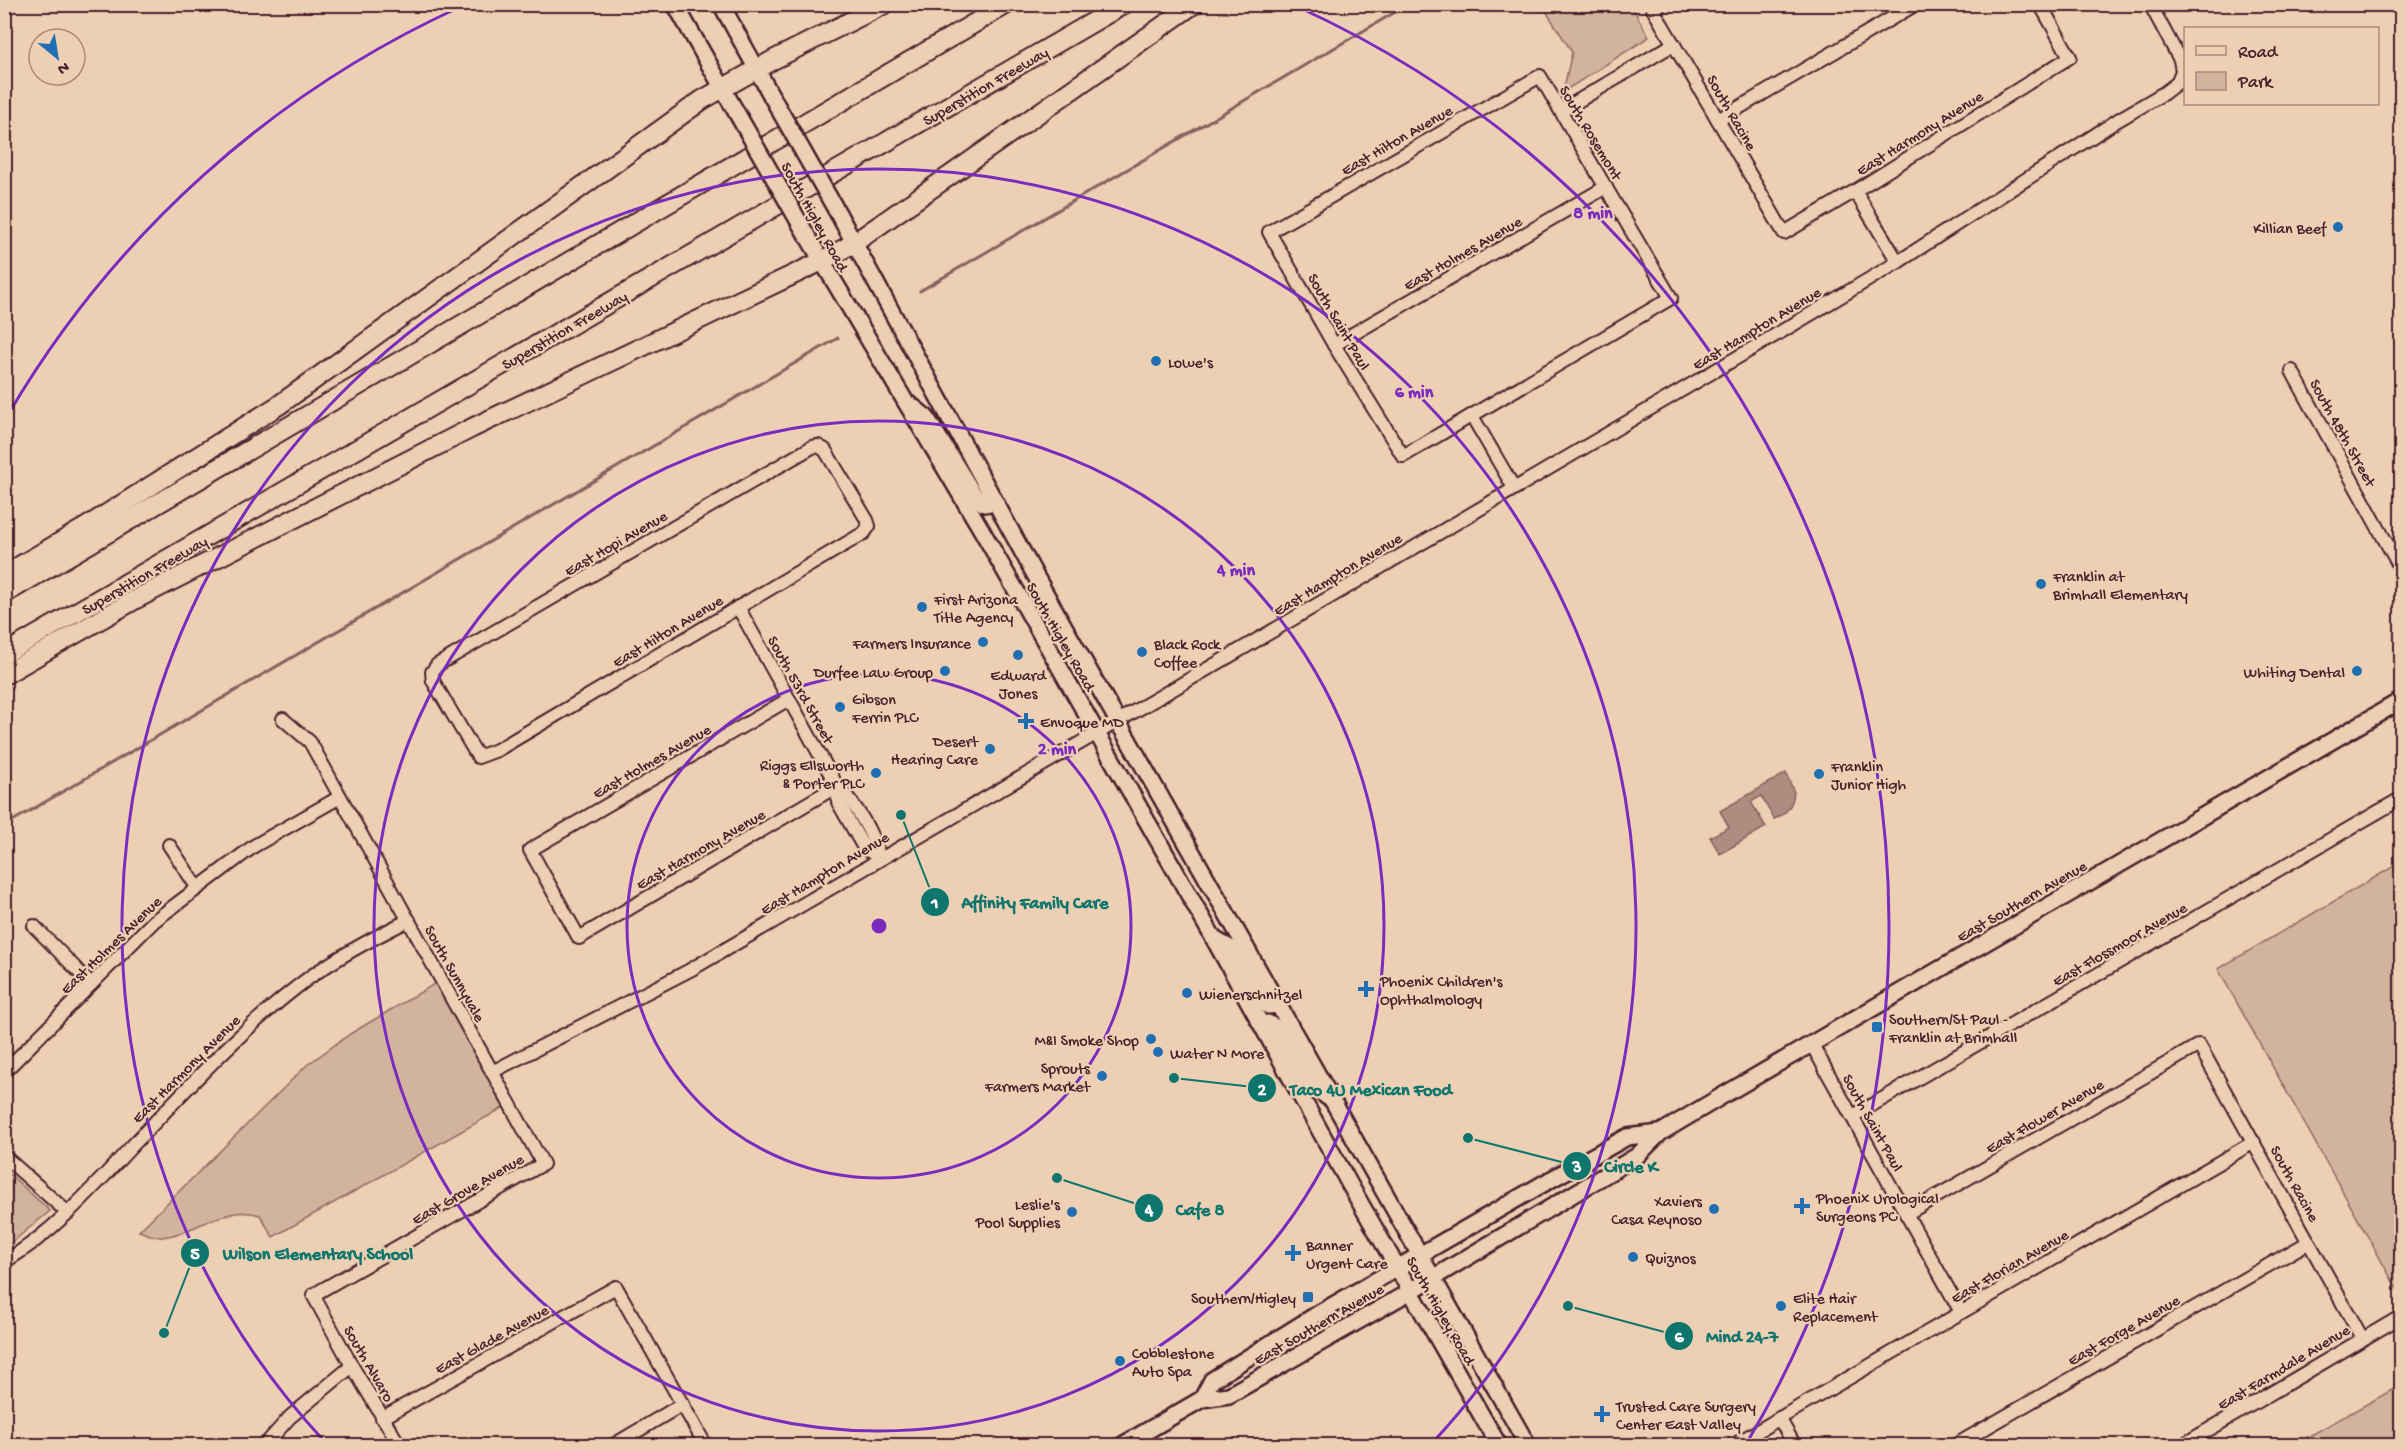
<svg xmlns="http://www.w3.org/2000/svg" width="2406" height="1450" viewBox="0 0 2406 1450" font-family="'Gochi Hand',sans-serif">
  <rect width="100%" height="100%" fill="#edd0b4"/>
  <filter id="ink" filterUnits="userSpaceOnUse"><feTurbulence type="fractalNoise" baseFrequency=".0167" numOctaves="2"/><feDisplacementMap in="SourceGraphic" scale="12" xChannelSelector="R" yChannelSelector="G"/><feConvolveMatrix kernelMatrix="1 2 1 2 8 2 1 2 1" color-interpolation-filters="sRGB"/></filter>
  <g filter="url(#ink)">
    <!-- green -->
    <g fill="#d2b49e" stroke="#8e6a64" stroke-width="1.5">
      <path d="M 1542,5 L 1631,5 L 1649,37 L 1563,92 L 1572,52 Z"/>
      <path d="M 2401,862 L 2401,1296 L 2218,969 Z"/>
      <path d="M 441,980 L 510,1104 L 273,1237 L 260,1215 C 221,1204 198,1233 162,1237 C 155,1238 146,1233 139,1231 L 307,1065 L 350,1034 Z"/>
      <path d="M 5,1170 L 50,1211 L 5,1248 Z"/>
      <path d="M 2401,1385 L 2401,1445 L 2293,1445 Z"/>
    </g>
    <!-- water -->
    <path fill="#ae8c80" stroke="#86605e" stroke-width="1.5" d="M 1786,773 L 1794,792 C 1793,805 1787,814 1774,819 L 1761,796 L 1751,802 L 1766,827 L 1720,854 L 1710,837 L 1729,827 L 1720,811 Z"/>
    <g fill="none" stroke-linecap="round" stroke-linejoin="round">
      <!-- stream -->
      <g stroke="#86605e" stroke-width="3">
        <path d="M 920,291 L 1409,4"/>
        <path d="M 4,826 L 838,338"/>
      </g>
      <defs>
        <g id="minor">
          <path d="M 1661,4 L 1653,9 L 1784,233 L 1855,191 L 2070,57 L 2040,4"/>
          <path d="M 1540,76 L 1671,298 L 1403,456 L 1334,345 L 1269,232 Z"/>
          <path d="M 1561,111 L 1674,44"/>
          <path d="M 1718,120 L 1916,4"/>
          <path d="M 1855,191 L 1898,262"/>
          <path d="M 1334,345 L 1606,187"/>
          <path d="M 2292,371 L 2402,571"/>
          <path d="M 1472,416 L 1514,488"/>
          <path d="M 818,446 L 825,450 L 867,520 L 869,526 L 864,533 L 497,750 L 478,757 L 433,681 L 432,672 L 437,665 L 812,447 Z"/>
          <path d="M 738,607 L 837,786 C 857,805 872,833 880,858"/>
          <path d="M 789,699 L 530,850 L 579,938 L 837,786"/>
          <path d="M 283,719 L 310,742 L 543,1164 L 313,1295 L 352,1366 L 400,1446"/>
          <path d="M 837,786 L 838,802 L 864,848 L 880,858"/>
          <path d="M 169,845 L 197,887"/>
          <path d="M 34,926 L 91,984"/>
          <path d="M 1811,1043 L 1961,1312"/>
          <path d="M 4,1072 L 154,921 L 254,846 L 340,797"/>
          <path d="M 492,1072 L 690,970 L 1228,657 L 1784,330 L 1898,262 L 2118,120 L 2164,93 L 2177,83 L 2182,71 L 2180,60 L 2150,4"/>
          <path d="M 1853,1116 L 2402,798"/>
          <path d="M 4,1156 L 68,1213"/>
          <path d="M 1906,1214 L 2199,1045 L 2362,1338"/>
          <path d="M 4,1262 C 63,1227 107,1171 154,1123 C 203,1071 252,1020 310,977 C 341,955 375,937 409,920"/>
          <path d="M 382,1418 L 616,1287 L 706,1446"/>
          <path d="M 1779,1418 L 1795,1446"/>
          <path d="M 264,1446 L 290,1417 L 352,1366"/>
          <path d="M 612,1446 L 683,1404"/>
          <path d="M 1732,1446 L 2254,1142"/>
          <path d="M 1954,1446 L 2309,1242"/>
          <path d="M 2181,1446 L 2402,1316"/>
        </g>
        <g id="major">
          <path d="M 675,4 L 739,117"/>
          <path d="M 721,4 L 772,97"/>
          <path d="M 839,215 L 1035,575 L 1528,1446"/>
          <path d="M 806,234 L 981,529 L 1214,939 L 1350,1185 L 1499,1446"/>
          <path d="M 911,405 L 926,417 L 974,495 L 984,504 L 995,502"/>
          <path d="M 1214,939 L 1232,949 L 1263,1002 L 1268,1006 L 1278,1005"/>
          <path d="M 1263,1026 L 1268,1023 L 1277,1028 L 1311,1084 L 1327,1097"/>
          <path d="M 1202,1399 L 1212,1380 L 1316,1315 L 1541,1185 L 1627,1137 L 1660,1133"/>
          <path d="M 1121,1446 L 1202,1399 L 1229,1395 L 1411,1291 L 1637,1156 L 1660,1133 L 1722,1096 L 2402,700"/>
        </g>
        <g id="highway">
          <path d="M 4,575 L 86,527 L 279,405 L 702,100 L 773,60 L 885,4"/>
          <path d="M 4,594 L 1007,4"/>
          <path d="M 4,654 L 1124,4"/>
          <path d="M 4,675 L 136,599 L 472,428 L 820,262 L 854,243 L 1194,4"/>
        </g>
      </defs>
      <!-- minor casing -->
      <use href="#minor" stroke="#4a1f2b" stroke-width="16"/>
      <!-- major casing -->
      <use href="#major" stroke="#4a1f2b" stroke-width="20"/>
      <!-- highway casing -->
      <use href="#highway" stroke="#4a1f2b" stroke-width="22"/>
      <!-- minor -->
      <use href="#minor" stroke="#edd0b4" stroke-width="12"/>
      <!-- major -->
      <use href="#major" stroke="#edd0b4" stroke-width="15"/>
      <!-- highway -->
      <use href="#highway" stroke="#edd0b4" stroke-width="18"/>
      <defs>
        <g id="major-bridge">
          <path d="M 772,97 L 839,215"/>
          <path d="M 739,117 L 806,234"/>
        </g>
      </defs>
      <!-- major-bridge casing -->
      <use href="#major-bridge" stroke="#4a1f2b" stroke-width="20" stroke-linecap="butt"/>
      <!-- major-bridge -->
      <use href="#major-bridge" stroke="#edd0b4" stroke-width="15"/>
    </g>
  </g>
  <!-- distance rings -->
  <g fill="none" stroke="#7b2cbf" stroke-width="3">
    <circle cx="879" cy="926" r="252"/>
    <circle cx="879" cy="926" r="505"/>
    <path d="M325 1442A757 757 0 1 1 1433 1442"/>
    <path d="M9 413A1010 1010 0 0 1 460 7M1298 7A1010 1010 0 0 1 1749 1439"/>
  </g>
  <!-- markers -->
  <g fill="#1f6fb2" stroke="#edd0b4" stroke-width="2">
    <circle cx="2338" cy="227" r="6"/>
    <circle cx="1156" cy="361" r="6"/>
    <circle cx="2041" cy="584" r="6"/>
    <circle cx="922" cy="607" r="6"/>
    <circle cx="983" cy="642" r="6"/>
    <circle cx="1142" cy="652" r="6"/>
    <circle cx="1018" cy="655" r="6"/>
    <circle cx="945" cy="671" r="6"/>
    <circle cx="2357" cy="671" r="6"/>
    <circle cx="840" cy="707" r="6"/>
    <path d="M1023 712h6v6h6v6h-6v6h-6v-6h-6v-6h6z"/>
    <circle cx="990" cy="749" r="6"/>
    <circle cx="876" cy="773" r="6"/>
    <circle cx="1819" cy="774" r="6"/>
    <path d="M1363 980h6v6h6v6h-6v6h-6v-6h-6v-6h6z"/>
    <circle cx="1187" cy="993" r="6"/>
    <rect x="1871" y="1021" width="12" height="12" rx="3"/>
    <circle cx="1151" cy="1039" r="6"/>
    <circle cx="1158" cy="1052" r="6"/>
    <circle cx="1102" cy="1076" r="6"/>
    <path d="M1799 1197h6v6h6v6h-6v6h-6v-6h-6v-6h6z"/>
    <circle cx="1714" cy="1209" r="6"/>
    <circle cx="1072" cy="1212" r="6"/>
    <path d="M1290 1244h6v6h6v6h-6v6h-6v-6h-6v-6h6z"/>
    <circle cx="1633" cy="1257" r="6"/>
    <rect x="1302" y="1291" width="12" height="12" rx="3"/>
    <circle cx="1781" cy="1306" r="6"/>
    <circle cx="1120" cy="1361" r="6"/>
    <path d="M1599 1405h6v6h6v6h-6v6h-6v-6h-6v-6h6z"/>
  </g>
  <g text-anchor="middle" stroke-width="4.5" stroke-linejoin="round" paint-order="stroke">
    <!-- street labels -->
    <g font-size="16" fill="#4a1f2b" stroke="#edd0b4">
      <text transform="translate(985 85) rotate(-30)" y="6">Superstition Freeway</text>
      <text transform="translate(1733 112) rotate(60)" y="6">South Racine</text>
      <text transform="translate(1592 132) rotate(59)" y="6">South Rosemont</text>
      <text transform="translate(1919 132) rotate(-32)" y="6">East Harmony Avenue</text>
      <text transform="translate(1396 139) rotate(-30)" y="6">East Hilton Avenue</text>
      <text transform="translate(816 216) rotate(61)" y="6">South Higley Road</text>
      <text transform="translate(1462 252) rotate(-30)" y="6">East Holmes Avenue</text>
      <text transform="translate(1340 321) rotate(60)" y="6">South Saint Paul</text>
      <text transform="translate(1756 327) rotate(-31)" y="6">East Hampton Avenue</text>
      <text transform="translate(564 329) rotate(-30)" y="6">Superstition Freeway</text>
      <text transform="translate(2344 432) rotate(61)" y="6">South 48th Street</text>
      <text transform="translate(615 542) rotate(-30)" y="6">East Hopi Avenue</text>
      <text transform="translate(1337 573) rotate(-31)" y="6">East Hampton Avenue</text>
      <text transform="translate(144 574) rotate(-30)" y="6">Superstition Freeway</text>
      <text transform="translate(667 630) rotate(-31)" y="6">East Hilton Avenue</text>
      <text transform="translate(1062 636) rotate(60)" y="6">South Higley Road</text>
      <text transform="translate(802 689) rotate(61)" y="6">South 53rd Street</text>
      <text transform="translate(651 760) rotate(-30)" y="6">East Holmes Avenue</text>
      <text transform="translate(700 848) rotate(-30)" y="6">East Harmony Avenue</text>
      <text transform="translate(824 872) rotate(-31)" y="6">East Hampton Avenue</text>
      <text transform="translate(2021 900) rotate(-30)" y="6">East Southern Avenue</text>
      <text transform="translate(2119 943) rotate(-30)" y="6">East Flossmoor Avenue</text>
      <text transform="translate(110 944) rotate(-44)" y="6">East Holmes Avenue</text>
      <text transform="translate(456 973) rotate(61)" y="6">South Sunnyvale</text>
      <text transform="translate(185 1068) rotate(-45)" y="6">East Harmony Avenue</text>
      <text transform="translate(2044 1115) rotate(-30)" y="6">East Flower Avenue</text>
      <text transform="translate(1874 1122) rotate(61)" y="6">South Saint Paul</text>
      <text transform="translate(2296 1183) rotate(61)" y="6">South Racine</text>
      <text transform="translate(467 1188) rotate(-30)" y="6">East Grove Avenue</text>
      <text transform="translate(2009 1265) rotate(-30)" y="6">East Florian Avenue</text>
      <text transform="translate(1442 1310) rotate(60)" y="6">South Higley Road</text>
      <text transform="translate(1318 1323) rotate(-30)" y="6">East Southern Avenue</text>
      <text transform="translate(2123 1329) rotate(-30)" y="6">East Forge Avenue</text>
      <text transform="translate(491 1338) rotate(-29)" y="6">East Glade Avenue</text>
      <text transform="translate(370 1363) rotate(60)" y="6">South Alvaro</text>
      <text transform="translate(2283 1366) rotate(-31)" y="6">East Farmdale Avenue</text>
    </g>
    <!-- poi labels -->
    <g font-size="16" fill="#4a1f2b" stroke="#edd0b4" text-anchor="start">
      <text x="2326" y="233" text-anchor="end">Killian Beef</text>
      <text x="1168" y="367">Lowe's</text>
      <text x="2053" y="581">Franklin at<tspan x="2053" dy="18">Brimhall Elementary</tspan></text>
      <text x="934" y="604">First Arizona<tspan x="934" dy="18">Title Agency</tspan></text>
      <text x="971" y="648" text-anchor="end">Farmers Insurance</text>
      <text x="1154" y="649">Black Rock<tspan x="1154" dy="18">Coffee</tspan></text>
      <text x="933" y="677" text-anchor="end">Durfee Law Group</text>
      <text x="2345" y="677" text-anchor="end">Whiting Dental</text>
      <text x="1018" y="680" text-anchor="middle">Edward<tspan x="1018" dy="18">Jones</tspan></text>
      <text x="852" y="704">Gibson<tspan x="852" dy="18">Ferrin PLC</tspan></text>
      <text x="1040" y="727">Envoque MD</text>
      <text x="978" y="746" text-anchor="end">Desert<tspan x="978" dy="18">Hearing Care</tspan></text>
      <text x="864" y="770" text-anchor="end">Riggs Ellsworth<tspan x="864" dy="18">&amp; Porter PLC</tspan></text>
      <text x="1831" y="771">Franklin<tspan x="1831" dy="18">Junior High</tspan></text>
      <text x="1380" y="986">Phoenix Children's<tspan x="1380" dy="18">Ophthalmology</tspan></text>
      <text x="1199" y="999">Wienerschnitzel</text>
      <text x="1889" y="1024">Southern/St Paul -<tspan x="1889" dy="18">Franklin at Brimhall</tspan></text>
      <text x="1139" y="1045" text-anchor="end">M&amp;I Smoke Shop</text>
      <text x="1170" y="1058">Water N More</text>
      <text x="1090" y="1073" text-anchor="end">Sprouts<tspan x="1090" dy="18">Farmers Market</tspan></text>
      <text x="1816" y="1203">Phoenix Urological<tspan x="1816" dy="18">Surgeons PC</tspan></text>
      <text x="1702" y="1206" text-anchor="end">Xaviers<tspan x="1702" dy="18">Casa Reynoso</tspan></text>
      <text x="1060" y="1209" text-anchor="end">Leslie's<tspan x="1060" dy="18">Pool Supplies</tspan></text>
      <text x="1306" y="1250">Banner<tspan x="1306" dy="18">Urgent Care</tspan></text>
      <text x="1645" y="1263">Quiznos</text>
      <text x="1296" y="1303" text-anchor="end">Southern/Higley</text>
      <text x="1793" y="1303">Elite Hair<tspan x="1793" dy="18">Replacement</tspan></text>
      <text x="1132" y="1358">Cobblestone<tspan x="1132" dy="18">Auto Spa</tspan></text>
      <text x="1616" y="1411">Trusted Care Surgery<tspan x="1616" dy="18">Center East Valley</tspan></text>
    </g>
  </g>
  <circle cx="879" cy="926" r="9" fill="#7b2cbf" stroke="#edd0b4" stroke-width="3"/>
  <g font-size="18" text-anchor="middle" font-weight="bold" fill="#7b2cbf" stroke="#edd0b4" stroke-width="4.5" stroke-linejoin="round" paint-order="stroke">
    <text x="1593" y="218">8 min</text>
    <text x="1414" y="397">6 min</text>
    <text x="1236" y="575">4 min</text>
    <text x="1057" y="754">2 min</text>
  </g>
  <!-- callouts -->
  <path fill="none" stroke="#0f766e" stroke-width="2" d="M901 815L935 902M1174 1078L1262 1088M1468 1138L1577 1166M1057 1178L1149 1208M164 1333L195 1253M1568 1306L1679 1336"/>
  <g fill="#0f766e" stroke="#edd0b4" stroke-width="2">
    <circle cx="901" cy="815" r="6"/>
    <circle cx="1174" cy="1078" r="6"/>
    <circle cx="1468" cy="1138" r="6"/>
    <circle cx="1057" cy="1178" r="6"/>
    <circle cx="164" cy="1333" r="6"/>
    <circle cx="1568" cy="1306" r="6"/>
    <circle cx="935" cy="902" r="15"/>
    <circle cx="1262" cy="1088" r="15"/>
    <circle cx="1577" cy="1166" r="15"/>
    <circle cx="1149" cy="1208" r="15"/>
    <circle cx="195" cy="1253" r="15"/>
    <circle cx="1679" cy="1336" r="15"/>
  </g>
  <g font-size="18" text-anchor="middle" font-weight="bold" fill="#fff">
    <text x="935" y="908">1</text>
    <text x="1262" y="1095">2</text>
    <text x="1577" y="1172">3</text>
    <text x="1149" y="1215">4</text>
    <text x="195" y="1259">5</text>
    <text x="1679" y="1342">6</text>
  </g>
  <g font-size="18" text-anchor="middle" font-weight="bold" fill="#0f766e" stroke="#edd0b4" stroke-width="4.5" stroke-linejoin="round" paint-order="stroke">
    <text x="1035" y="908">Affinity Family Care</text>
    <text x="1371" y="1095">Taco 4U Mexican Food</text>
    <text x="1631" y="1172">Circle K</text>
    <text x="1200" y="1215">Cafe 8</text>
    <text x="318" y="1259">Wilson Elementary School</text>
    <text x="1742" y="1342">Mind 24-7</text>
  </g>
  <!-- margin -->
  <rect width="2406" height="1450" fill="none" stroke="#edd0b4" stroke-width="24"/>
  <rect x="12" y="12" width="2382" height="1426" fill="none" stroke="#4a1f2b" stroke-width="2" filter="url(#ink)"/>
  <!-- legend -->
  <rect x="2184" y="27" width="195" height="78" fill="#edd0b4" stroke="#ac897d" stroke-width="1.5"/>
  <rect x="2196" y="46" width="30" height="9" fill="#edd0b4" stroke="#ac897d" stroke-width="1.5"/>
  <text x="2238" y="57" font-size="18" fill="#4a1f2b">Road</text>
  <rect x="2196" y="72" width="30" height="18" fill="#d2b49e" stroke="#ac897d" stroke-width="1.5"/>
  <text x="2238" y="87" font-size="18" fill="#4a1f2b">Park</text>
  <!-- north arrow -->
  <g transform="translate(57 57) rotate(150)"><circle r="28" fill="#edd0b4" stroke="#ac897d" stroke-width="1.5"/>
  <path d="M0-4.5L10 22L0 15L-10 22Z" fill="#1f6fb2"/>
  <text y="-9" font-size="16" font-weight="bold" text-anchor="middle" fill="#4a1f2b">N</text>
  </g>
</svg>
